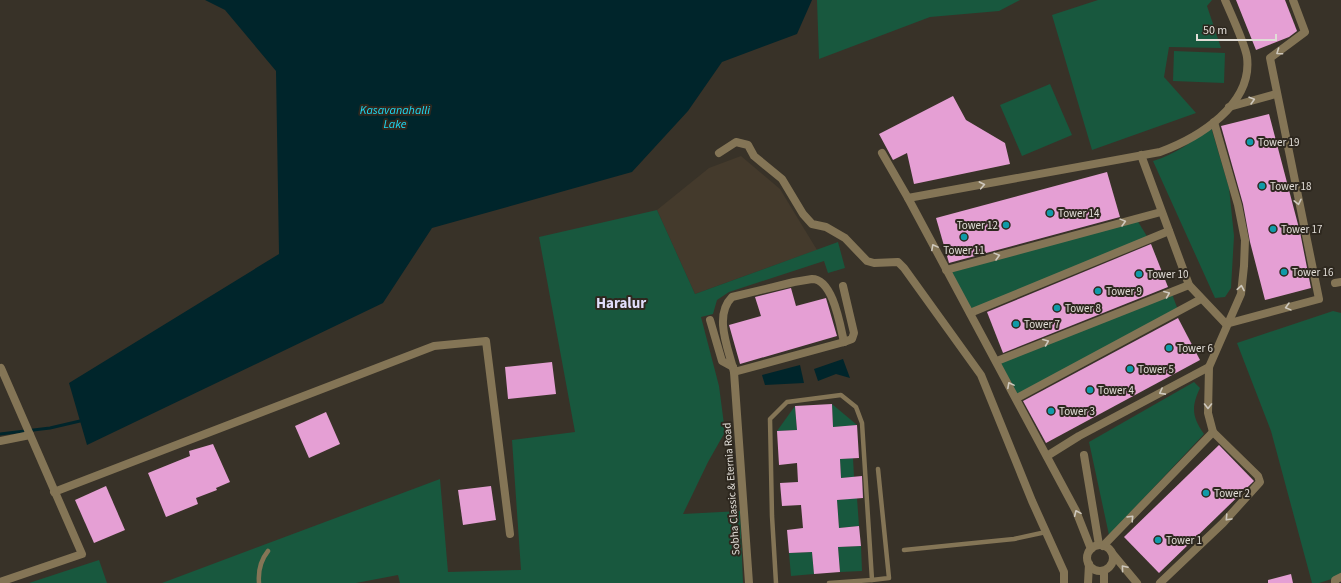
<svg xmlns="http://www.w3.org/2000/svg" width="1341" height="583" viewBox="0 0 1341 583" font-family="'Source Sans 3',sans-serif">
  <rect width="100%" height="100%" fill="#383228"/>
  <!-- built -->
  <path fill="#443a2c" d="M 741,156 L 780,189 L 817,250 L 695,294 L 657,210 L 709,168 Z"/>
  <!-- green -->
  <g fill="#18583e">
    <path d="M 817,0 L 1020,0 L 999,11 L 930,17 L 819,59 Z"/>
    <path d="M 1098,0 L 1212,0 L 1207,6 L 1221,48 L 1169,47 L 1164,77 L 1196,113 L 1092,150 L 1052,15 Z"/>
    <path d="M 1174,51 L 1225,53 L 1224,83 L 1173,81 Z"/>
    <path d="M 1050,84 L 1072,135 L 1022,156 L 1000,105 Z"/>
    <path d="M 1211,127 L 1229,188 L 1234,236 L 1231,288 L 1225,297 L 1215,298 L 1153,161 C 1176,154 1192,142 1211,127 Z"/>
    <path d="M 657,210 L 695,294 L 838,242 L 845,268 L 828,273 L 824,261 L 729,292 L 717,300 L 713,314 L 701,317 L 719,386 L 725,432 L 708,462 L 683,514 L 740,511 L 743,583 L 400,583 L 398,575 L 356,583 L 162,583 L 440,479 L 448,572 L 521,570 L 512,440 L 575,432 L 539,237 Z"/>
    <path d="M 1137,220 L 1148,238 L 972,310 L 951,272 Z"/>
    <path d="M 1172,294 L 1178,310 L 1018,395 L 1000,362 Z"/>
    <path d="M 1333,311 L 1341,313 L 1341,576 L 1319,583 L 1312,583 L 1271,431 L 1237,343 Z"/>
    <path d="M 1194,382 L 1200,388 C 1191,407 1192,417 1204,434 L 1109,535 L 1089,442 Z"/>
    <path d="M 832,404 L 857,425 L 833,427 Z"/>
    <path d="M 795,406 L 797,430 L 777,431 Z"/>
    <path d="M 853,458 L 854,477 L 841,478 L 840,459 Z"/>
    <path d="M 857,498 L 859,526 L 839,528 L 837,500 Z"/>
    <path d="M 861,546 L 862,571 L 840,572 L 838,547 Z"/>
    <path d="M 812,552 L 814,574 L 791,576 L 789,553 Z"/>
    <path d="M 99,560 L 107,583 L 29,583 Z"/>
  </g>
  <!-- water -->
  <g fill="#00252b">
    <path d="M 205,0 L 812,0 L 797,34 L 722,62 L 688,111 L 632,172 L 432,228 L 383,303 L 87,445 L 69,383 L 279,254 L 276,71 L 225,10 Z"/>
    <path d="M 843,359 L 850,378 L 836,374 L 818,381 L 814,369 Z"/>
    <path d="M 800,365 L 804,383 L 765,385 L 762,375 Z"/>
  </g>
  <g fill="none" stroke-linecap="round" stroke-linejoin="round">
    <!-- stream -->
    <path stroke="#00252b" stroke-width="3" d="M 0,434 L 50,428 L 80,421"/>
  </g>
  <!-- building -->
  <g fill="#e59fd4">
    <path d="M 1236,0 L 1285,0 L 1297,31 L 1289,37 L 1256,50 Z"/>
    <path d="M 953,96 L 966,120 L 1005,143 L 1010,164 L 914,184 L 907,153 L 893,160 L 879,134 Z"/>
    <path d="M 1269,114 L 1300,232 L 1311,288 L 1265,300 L 1250,242 L 1243,204 L 1221,126 Z"/>
    <path d="M 1107,172 L 1120,217 L 949,263 L 936,218 Z"/>
    <path d="M 1151,244 L 1168,287 L 1003,353 L 987,312 Z"/>
    <path d="M 791,288 L 796,306 L 826,298 L 837,336 L 740,364 L 729,325 L 761,316 L 755,297 Z"/>
    <path d="M 1178,318 L 1200,360 L 1046,443 L 1023,401 Z"/>
    <path d="M 552,362 L 556,394 L 508,399 L 505,367 Z"/>
    <path d="M 832,404 L 833,427 L 857,425 L 859,458 L 840,459 L 841,478 L 862,476 L 863,498 L 837,500 L 839,528 L 859,526 L 861,546 L 838,547 L 840,572 L 814,574 L 812,552 L 789,553 L 787,530 L 803,528 L 801,505 L 782,506 L 780,483 L 798,482 L 797,463 L 779,465 L 777,431 L 797,430 L 795,406 Z"/>
    <path d="M 326,412 L 340,444 L 309,458 L 295,426 Z"/>
    <path d="M 213,444 L 230,482 L 216,488 L 217,490 L 196,498 L 198,504 L 166,517 L 148,473 L 190,456 L 189,451 Z"/>
    <path d="M 1219,445 L 1254,481 L 1159,573 L 1124,537 Z"/>
    <path d="M 106,486 L 125,530 L 94,543 L 75,500 Z"/>
    <path d="M 491,486 L 496,520 L 463,525 L 458,490 Z"/>
    <path d="M 1291,574 L 1293,583 L 1268,583 L 1268,580 Z"/>
  </g>
  <g fill="none" stroke-linecap="round" stroke-linejoin="round">
    <!-- service -->
    <g stroke="#847556" stroke-width="4.5">
      <path d="M 904,550 L 1014,539 L 1046,532"/>
      <path d="M 872,580 L 889,578 L 878,469"/>
      <path d="M 259,583 C 258,571 260,561 268,551"/>
      <path d="M 776,583 L 772,516 L 770,419 L 787,402 L 841,395 L 856,407 L 862,423 L 872,580 L 829,583"/>
    </g>
    <!-- minor -->
    <g stroke="#847556" stroke-width="8">
      <path d="M 1229,107 L 1276,94"/>
      <path d="M 719,153 L 736,142 L 748,145 L 754,156 L 782,179 L 803,214 L 812,224 L 826,227 L 845,238 L 867,261 L 874,263 L 898,262 L 904,268 L 981,375 L 1032,501 L 1064,572 L 1064,583"/>
      <path d="M 882,153 L 908,198"/>
      <path d="M 1141,155 L 1189,285 L 1226,324"/>
      <path d="M 946,270 L 1161,212"/>
      <path d="M 812,279 C 833,279 840,325 844,342 L 734,372 C 729,350 713,316 732,297 L 794,282 Z"/>
      <path d="M 1335,283 L 1341,282"/>
      <path d="M 843,286 L 854,333 L 852,339 L 844,342"/>
      <path d="M 970,313 L 1169,231"/>
      <path d="M 710,320 L 722,361 L 733,367"/>
      <path d="M 1226,324 L 1319,299 L 1270,58 L 1305,32 L 1293,0"/>
      <path d="M 997,361 L 1189,285"/>
      <path d="M 734,372 L 749,583"/>
      <path d="M 1017,398 L 1201,299"/>
      <path d="M 0,441 L 30,435"/>
      <path d="M 1084,455 L 1099,545"/>
      <path d="M 1047,456 L 1079,436 L 1209,367"/>
      <path d="M 54,492 L 434,346 L 486,341 L 510,534"/>
      <circle cx="1100" cy="558" r="13"/>
      <path d="M 1103,546 L 1213,432"/>
      <path d="M 1091,549 L 1076,511 L 908,198 L 1160,152 C 1198,138 1253,105 1247,57 C 1245,44 1231,14 1225,0"/>
      <path d="M 1112,553 L 1137,583"/>
      <path d="M 1104,571 L 1104,583"/>
      <path d="M 0,582 L 82,554 L 1,368"/>
      <path d="M 1088,583 L 1089,564"/>
      <path d="M 1160,583 L 1223,523 L 1260,482 L 1258,476 L 1213,432 L 1208,413 L 1209,367 L 1241,294 L 1244,266 L 1245,240 L 1238,205 L 1214,122"/>
      <path d="M 1335,583 L 1335,580 L 1341,577"/>
    </g>
  </g>
  <!-- one-way arrows -->
  <defs><path id="oneway-chevron" d="M-2-3.5L2.5 0L-2 3.5" fill="none" stroke-width="1.6" stroke-linecap="round" stroke-linejoin="round"/></defs>
  <g stroke="#cec8bd">
    <use href="#oneway-chevron" transform="translate(1279 52) rotate(145)"/>
    <use href="#oneway-chevron" transform="translate(1252 100) rotate(-16)"/>
    <use href="#oneway-chevron" transform="translate(982 185) rotate(-11)"/>
    <use href="#oneway-chevron" transform="translate(1298 202) rotate(78)"/>
    <use href="#oneway-chevron" transform="translate(1123 222) rotate(-15)"/>
    <use href="#oneway-chevron" transform="translate(934 247) rotate(-118)"/>
    <use href="#oneway-chevron" transform="translate(997 256) rotate(-15)"/>
    <use href="#oneway-chevron" transform="translate(1241 288) rotate(-80)"/>
    <use href="#oneway-chevron" transform="translate(1167 294) rotate(-22)"/>
    <use href="#oneway-chevron" transform="translate(1288 307) rotate(165)"/>
    <use href="#oneway-chevron" transform="translate(1046 342) rotate(-22)"/>
    <use href="#oneway-chevron" transform="translate(1010 385) rotate(-118)"/>
    <use href="#oneway-chevron" transform="translate(1162 392) rotate(152)"/>
    <use href="#oneway-chevron" transform="translate(1208 406) rotate(90)"/>
    <use href="#oneway-chevron" transform="translate(1077 513) rotate(-114)"/>
    <use href="#oneway-chevron" transform="translate(1131 518) rotate(-46)"/>
    <use href="#oneway-chevron" transform="translate(1228 518) rotate(133)"/>
    <use href="#oneway-chevron" transform="translate(1124 568) rotate(-130)"/>
  </g>
  <!-- markers -->
  <g fill="#0f9aa8" stroke="#2e281f" stroke-width="1.5">
    <circle cx="1250" cy="142" r="4"/>
    <circle cx="1262" cy="186" r="4"/>
    <circle cx="1050" cy="213" r="4"/>
    <circle cx="1006" cy="225" r="4"/>
    <circle cx="1273" cy="229" r="4"/>
    <circle cx="964" cy="237" r="4"/>
    <circle cx="1284" cy="272" r="4"/>
    <circle cx="1139" cy="274" r="4"/>
    <circle cx="1098" cy="291" r="4"/>
    <circle cx="1057" cy="308" r="4"/>
    <circle cx="1016" cy="324" r="4"/>
    <circle cx="1169" cy="348" r="4"/>
    <circle cx="1130" cy="369" r="4"/>
    <circle cx="1090" cy="390" r="4"/>
    <circle cx="1051" cy="411" r="4"/>
    <circle cx="1206" cy="493" r="4"/>
    <circle cx="1158" cy="540" r="4"/>
  </g>
  <g text-anchor="middle" stroke-width="4" stroke-linejoin="round" paint-order="stroke">
    <!-- poi labels -->
    <g font-size="11" fill="#e1ddd7" stroke="#2e281f" text-anchor="start">
      <text x="1258" y="146">Tower 19</text>
      <text x="1270" y="190">Tower 18</text>
      <text x="1058" y="217">Tower 14</text>
      <text x="998" y="229" text-anchor="end">Tower 12</text>
      <text x="1281" y="233">Tower 17</text>
      <text x="964" y="254" text-anchor="middle">Tower 11</text>
      <text x="1292" y="276">Tower 16</text>
      <text x="1147" y="278">Tower 10</text>
      <text x="1106" y="295">Tower 9</text>
      <text x="1065" y="312">Tower 8</text>
      <text x="1024" y="328">Tower 7</text>
      <text x="1177" y="352">Tower 6</text>
      <text x="1138" y="373">Tower 5</text>
      <text x="1098" y="394">Tower 4</text>
      <text x="1059" y="415">Tower 3</text>
      <text x="1214" y="497">Tower 2</text>
      <text x="1166" y="544">Tower 1</text>
    </g>
    <!-- street labels -->
    <g font-size="11" fill="#e1ddd7" stroke="#2e281f">
      <text transform="translate(731 489) rotate(-94)" y="4">Sobha Classic &amp; Eternia Road</text>
    </g>
    <!-- water labels -->
    <g font-size="12" font-style="italic" fill="#1edaf4" stroke="#2e281f">
      <text x="395" y="114">Kasavanahalli<tspan x="395" dy="14">Lake</tspan></text>
    </g>
    <!-- district labels -->
    <g font-size="15" font-weight="bold" fill="#e1ddfa" stroke="#2e281f">
      <text x="621" y="308">Haralur</text>
    </g>
  </g>
  <!-- scale -->
  <path d="M1197 34v6h79v-6" fill="none" stroke="#e1ddd7" stroke-width="2"/>
  <text x="1203" y="34" font-size="12" fill="#e1ddd7" stroke="#2e281f" stroke-width="3" paint-order="stroke">50 m</text>
</svg>
